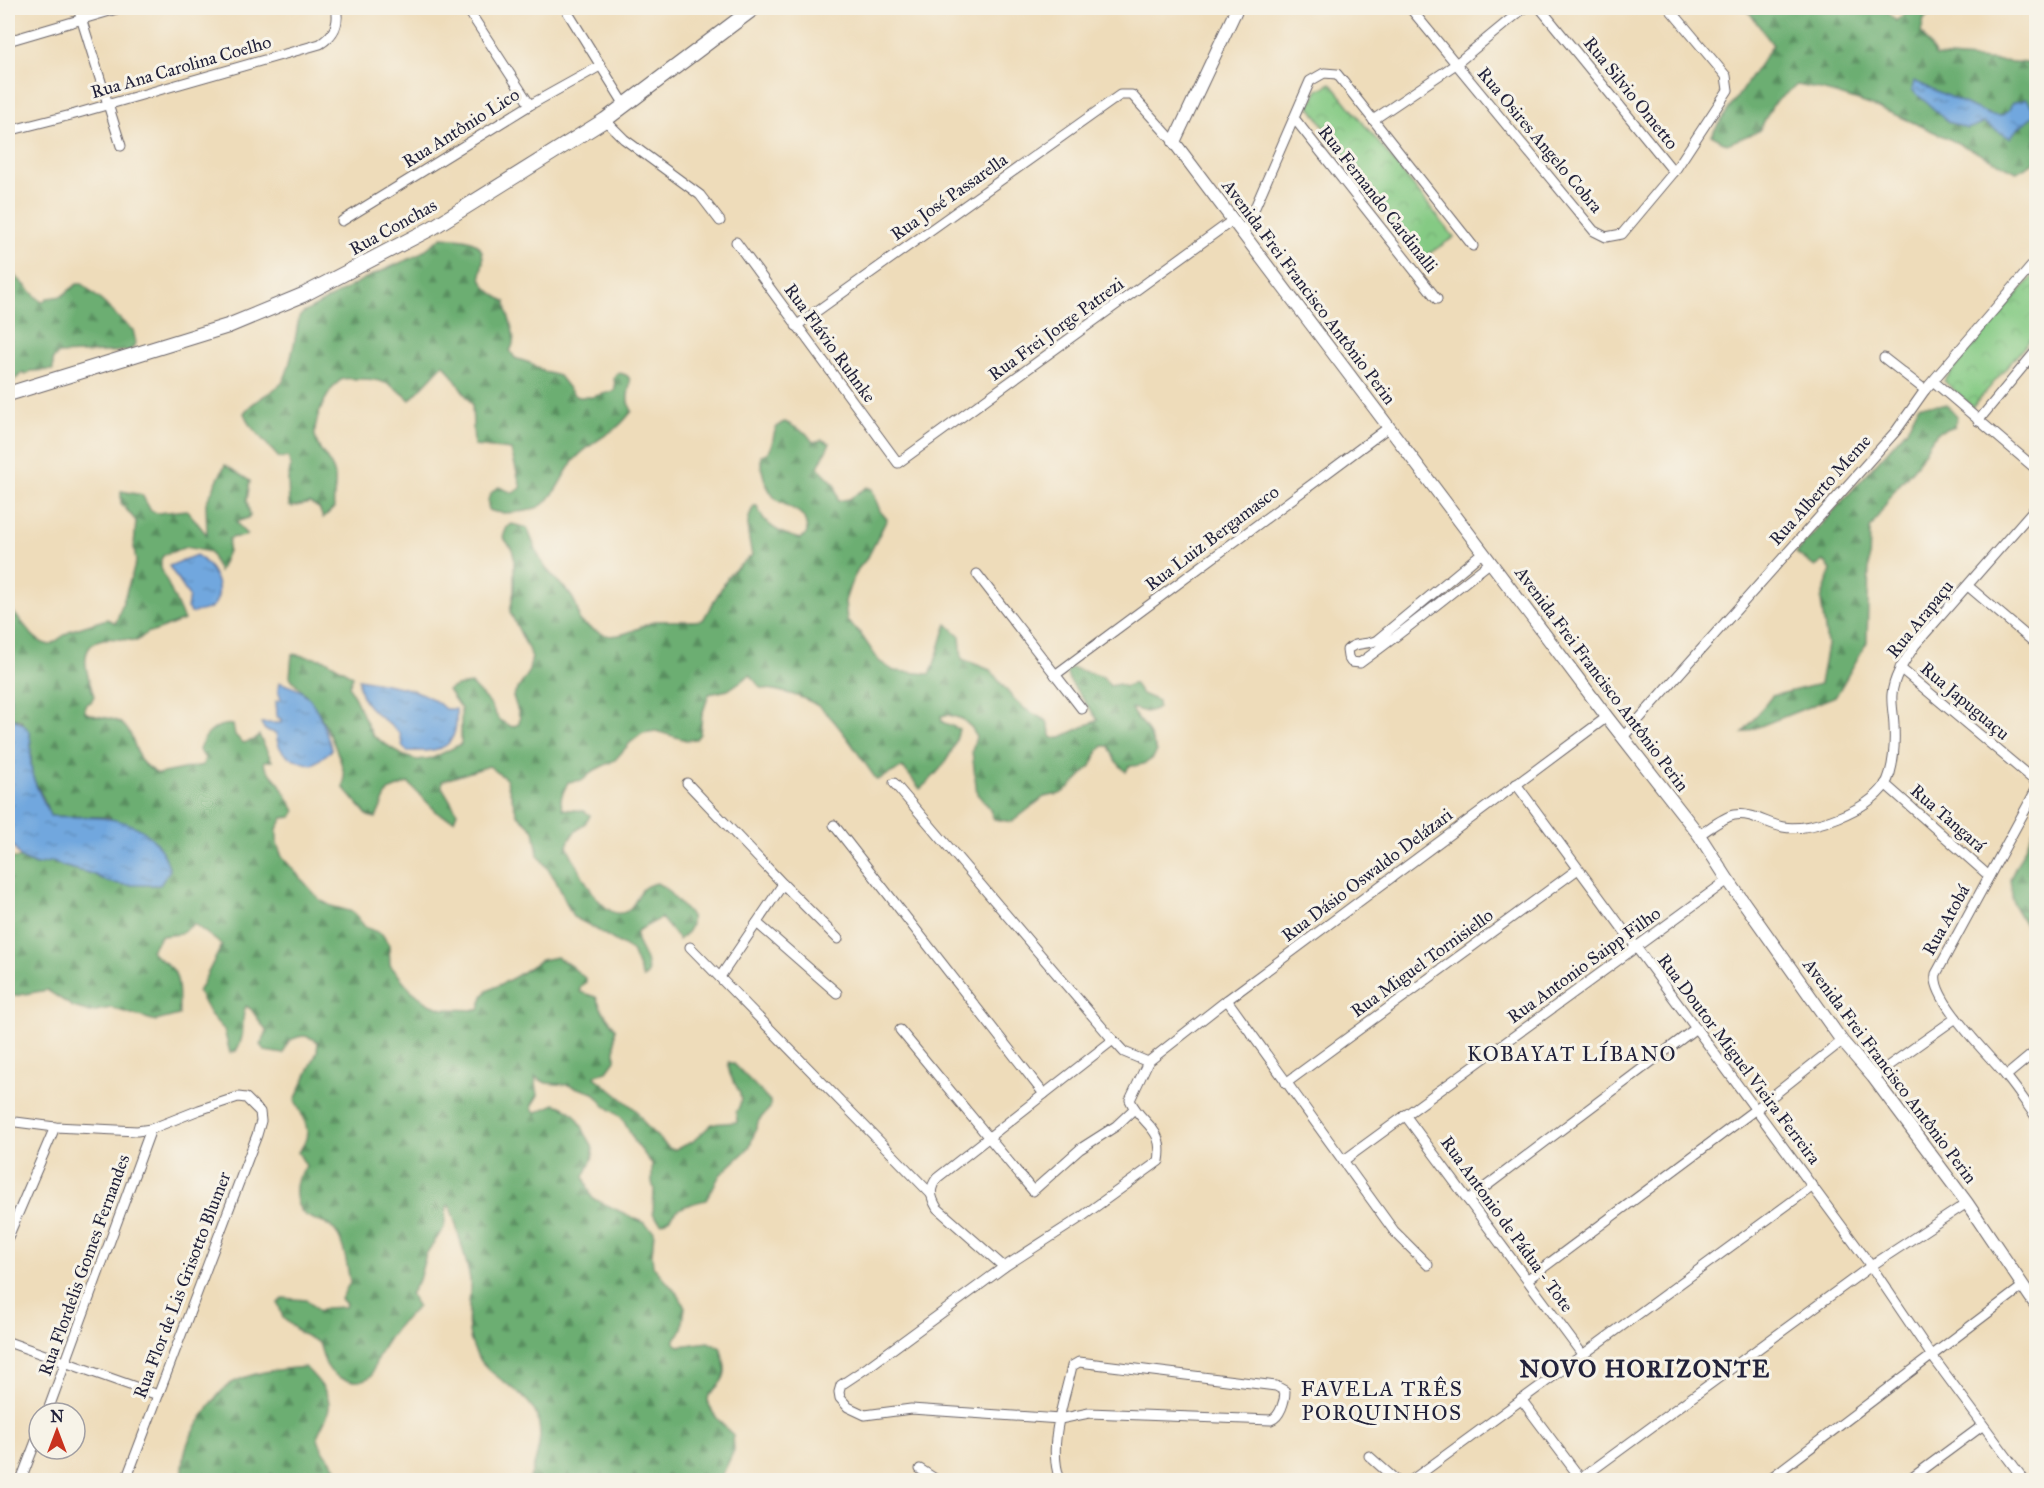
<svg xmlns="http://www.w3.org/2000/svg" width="2044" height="1488" viewBox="0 0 2044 1488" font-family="'IM FELL Great Primer',serif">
  <defs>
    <pattern id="forest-firs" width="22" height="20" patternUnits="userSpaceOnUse" patternTransform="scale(1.5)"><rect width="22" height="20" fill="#6cae72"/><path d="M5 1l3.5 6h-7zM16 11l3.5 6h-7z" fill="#588d5f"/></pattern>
    <pattern id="park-crowns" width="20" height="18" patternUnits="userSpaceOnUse" patternTransform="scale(1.5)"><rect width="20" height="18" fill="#85ca84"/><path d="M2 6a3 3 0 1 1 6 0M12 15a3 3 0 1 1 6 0" fill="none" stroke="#73ad73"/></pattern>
    <pattern id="water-ripples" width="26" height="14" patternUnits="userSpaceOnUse" patternTransform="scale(1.5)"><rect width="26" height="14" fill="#71a7de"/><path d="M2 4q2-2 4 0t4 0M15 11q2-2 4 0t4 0" fill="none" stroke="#5c88b5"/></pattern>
  </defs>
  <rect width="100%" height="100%" fill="#f7f3e8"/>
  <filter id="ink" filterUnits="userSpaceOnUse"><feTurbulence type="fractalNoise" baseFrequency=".0167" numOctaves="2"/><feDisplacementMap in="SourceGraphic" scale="12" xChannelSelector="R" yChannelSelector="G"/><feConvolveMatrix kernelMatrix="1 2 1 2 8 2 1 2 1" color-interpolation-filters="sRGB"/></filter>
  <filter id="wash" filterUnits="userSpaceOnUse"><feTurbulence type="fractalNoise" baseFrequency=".008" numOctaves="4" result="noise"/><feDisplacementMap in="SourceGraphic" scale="24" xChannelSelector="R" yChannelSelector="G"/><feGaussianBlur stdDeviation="1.35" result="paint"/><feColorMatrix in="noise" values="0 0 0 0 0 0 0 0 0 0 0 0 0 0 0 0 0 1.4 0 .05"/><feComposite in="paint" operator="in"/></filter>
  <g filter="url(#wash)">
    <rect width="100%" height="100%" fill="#eedcba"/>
    <!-- forest -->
    <g fill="url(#forest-firs)" stroke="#476856" stroke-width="1.5">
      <path d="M 1746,8 L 1884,8 L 1896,21 L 1911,8 L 1938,8 L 1924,19 L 1921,32 L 1936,56 L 2028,63 L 2036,69 L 2036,161 L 2017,172 C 1947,138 1875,99 1797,85 L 1774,103 L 1759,131 L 1727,144 L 1711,135 L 1773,45 Z"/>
      <path d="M 442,237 C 458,239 481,236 483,257 C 484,265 479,272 482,280 C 486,291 497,296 506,302 C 506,319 520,335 510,351 L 515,358 L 530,363 L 545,372 L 559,376 L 574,395 L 579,397 L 592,397 L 614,391 L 615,388 L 614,377 L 617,373 C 639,374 626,390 628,401 C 628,405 631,408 632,411 C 627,417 622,424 616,428 C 602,438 587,446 575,459 C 555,483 556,511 516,512 C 507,513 498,514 489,510 C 486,499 489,492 499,487 L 513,493 L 521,488 L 511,450 L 474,446 L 472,404 L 444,364 L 410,400 C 393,384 380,378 357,379 C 353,379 347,378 343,379 C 334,383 327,396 323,404 C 319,413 314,425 315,435 C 316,449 330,459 334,472 C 338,484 332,496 334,508 L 323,518 L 319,508 L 310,503 L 292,507 L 289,506 L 288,479 L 291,466 L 288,457 L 279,458 L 249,424 L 244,413 C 254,399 269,395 281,384 C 289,376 297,330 299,317 L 303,313 L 366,278 L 418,255 Z"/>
      <path d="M 8,272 C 19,276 32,294 42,302 L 48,298 L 62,296 L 77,284 L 83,284 C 92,294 103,301 112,311 C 119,318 124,324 133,330 L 136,343 L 130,351 L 58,354 L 53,359 L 53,370 L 31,371 L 25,375 L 23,373 L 8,385 Z"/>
      <path d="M 1919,405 L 1947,405 L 1957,416 L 1955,426 L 1938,432 L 1930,442 L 1918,463 L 1894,491 L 1870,529 L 1867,642 L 1836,696 L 1743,733 L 1772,696 L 1820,684 L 1827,645 L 1821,600 L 1831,570 L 1824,561 L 1815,567 L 1796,553 L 1907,429 Z"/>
      <path d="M 785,422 L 806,433 L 813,442 L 822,440 L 830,443 L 818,467 L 835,484 L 838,501 L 849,499 L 867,487 L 872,489 L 880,511 L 887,519 L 868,557 L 858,569 L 850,586 L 845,601 L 847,621 L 860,633 L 879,661 L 894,671 L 930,674 C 938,658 940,641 947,624 L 960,636 L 962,659 L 990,670 L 1012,697 L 1025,709 L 1047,721 L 1052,738 L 1059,738 L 1098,720 L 1069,680 L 1066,671 L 1073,668 L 1103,677 L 1110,686 L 1119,684 L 1125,687 L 1134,683 L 1142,694 L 1158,701 L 1158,708 L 1146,712 L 1131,708 C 1133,716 1138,718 1143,724 C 1149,731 1152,742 1157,751 C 1152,763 1141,766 1129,766 L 1126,772 L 1115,760 L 1109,746 L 1103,746 L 1098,751 L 1091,766 L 1069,788 L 1060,794 L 1044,797 L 1012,822 L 994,819 L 988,806 L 977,794 L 972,751 L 976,737 L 972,728 L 962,719 L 949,715 L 941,716 L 942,722 L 959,729 C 954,755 939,773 920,789 L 903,767 L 877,780 C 862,760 837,719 818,706 C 801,695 781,691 761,688 L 750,675 L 728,690 L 709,694 L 702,715 L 700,734 L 696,739 L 686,740 L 656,731 L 643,733 L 630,743 L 615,760 L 593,771 L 583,780 L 568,782 C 564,791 558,799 563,809 L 584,811 L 590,815 C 585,830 573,826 567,846 C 575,861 604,929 628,910 C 636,905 637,893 644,888 C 647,885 653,884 657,883 L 665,888 L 691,916 C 693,928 687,933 679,940 L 661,918 L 637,931 C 633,946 651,956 647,975 L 643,978 L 632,951 L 589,925 L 573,917 L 555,879 L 538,855 L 534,830 L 517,814 L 506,779 L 489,766 L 442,781 L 442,787 L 457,812 L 454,820 L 439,814 L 408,783 L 388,791 L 376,818 L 368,816 L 343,787 C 350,771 323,718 312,703 C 306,694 297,686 290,677 L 292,654 L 326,660 L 353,676 L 349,686 L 373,736 L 402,755 L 417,760 L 433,758 L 461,744 L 461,709 L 448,690 L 456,686 L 471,684 L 490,704 L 499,720 L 512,727 L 519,724 L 520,718 L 513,696 L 528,674 L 532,657 L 510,612 L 514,591 L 514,557 L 512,549 L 503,537 L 507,527 L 512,524 L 527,528 C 533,541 537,556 545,567 C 560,587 578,593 579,621 C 604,637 611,641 639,628 C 644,626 651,622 656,621 C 672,620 687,622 703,620 L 729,575 L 752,555 C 748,536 744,523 754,506 L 757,506 C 764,526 781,534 800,539 L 807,533 C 807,509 793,511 777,500 C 766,491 760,469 761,455 C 780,452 766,427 785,422 Z"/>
      <path d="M 225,465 L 250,481 L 247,500 L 250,515 L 248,518 L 236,522 L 247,535 C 241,539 235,535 229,539 L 228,551 L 219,572 L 210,552 L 186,547 L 164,555 L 161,559 L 161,568 L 184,620 L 153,632 L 148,632 L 137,641 C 127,640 113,637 103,639 C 75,646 88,677 94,696 L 91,702 L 85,705 L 85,712 C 96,719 110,715 122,724 C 134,733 134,750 142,762 C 146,767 153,771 158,774 L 203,765 L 205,758 L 199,750 C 203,735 218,722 233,725 L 235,735 L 243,743 L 254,740 L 259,735 L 272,761 L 264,761 L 265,767 L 279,783 L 295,811 L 292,817 L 283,818 L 277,829 L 277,843 L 282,857 L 320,900 L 331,906 L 353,912 L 365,927 L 382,934 L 389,945 L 390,965 L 411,990 L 429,1004 L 443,1009 L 479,1010 L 483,996 L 487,991 L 515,977 L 541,960 L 557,957 L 571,966 L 586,979 L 586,982 L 580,988 L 580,992 L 596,997 L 602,1010 L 615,1028 L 615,1060 L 607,1071 L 596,1075 L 595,1077 L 636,1110 L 647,1127 L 669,1148 L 674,1150 L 692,1142 L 712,1124 L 737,1122 L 736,1112 C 751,1091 725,1082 729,1062 L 734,1064 L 770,1101 L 770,1108 L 759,1120 L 749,1148 L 720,1175 L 706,1200 C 697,1202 683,1205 675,1212 C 670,1216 669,1222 661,1223 L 653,1214 L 654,1189 L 652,1182 L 652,1164 L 635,1142 L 622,1118 L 604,1105 L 594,1093 L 568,1085 L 546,1083 L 535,1077 L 538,1095 L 532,1105 L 533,1111 L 537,1112 L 555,1104 C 574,1110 578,1117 585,1133 C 589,1141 594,1145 593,1155 C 592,1162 587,1170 584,1177 L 592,1198 L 644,1223 L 654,1231 L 652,1255 L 653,1266 L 679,1296 L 685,1307 L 682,1330 L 675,1339 L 675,1344 L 680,1346 L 708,1342 L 721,1348 C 722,1356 726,1365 725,1372 C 724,1383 714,1388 709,1396 C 703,1407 726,1428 733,1435 L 734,1450 L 720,1480 L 527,1480 L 530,1478 C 539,1452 549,1420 524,1398 C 517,1390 507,1385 499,1378 C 488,1370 478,1361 473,1347 C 464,1325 471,1303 470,1280 C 470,1274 452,1209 449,1205 L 447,1207 L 444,1228 L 426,1254 L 419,1280 L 410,1294 L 418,1307 C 397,1324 378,1348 372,1375 C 360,1387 334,1380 327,1366 C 323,1360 322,1351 319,1343 L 300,1333 L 283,1318 L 278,1303 L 283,1298 L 307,1300 L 319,1312 L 325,1308 L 345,1307 L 346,1304 L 341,1299 L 350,1282 C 347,1267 345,1246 336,1232 C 328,1221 314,1222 304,1214 C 295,1206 294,1188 298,1178 C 300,1174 304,1170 306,1166 L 298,1152 C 315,1134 304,1119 295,1100 L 317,1052 L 318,1042 C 307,1034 300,1035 289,1041 L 283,1054 L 265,1051 L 260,1045 L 267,1032 L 251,1009 L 246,1006 C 239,1021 248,1033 236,1051 L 230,1053 L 224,1030 L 210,1014 L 198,992 L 222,945 L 194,924 L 180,934 L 161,936 L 151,950 C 156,959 167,962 173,970 C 181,981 178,1003 179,1015 L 156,1021 L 111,1008 L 90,1012 L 73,1007 L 47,990 L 8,997 L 8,858 L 21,858 L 36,865 L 53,861 L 62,866 L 93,874 L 108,882 L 110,817 L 50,816 L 44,799 L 32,776 L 30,735 L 21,720 L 10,718 L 10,692 L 8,688 L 8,609 C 24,618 30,642 50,645 L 72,630 L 107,619 L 116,623 L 136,562 L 134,546 L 136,521 L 121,503 L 121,491 L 142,495 L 151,511 L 157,513 L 187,510 L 207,535 L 206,503 Z"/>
      <path d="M 2036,825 L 2036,930 L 2027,928 L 2013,904 L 2010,879 Z"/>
      <path d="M 305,1367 C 318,1380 335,1397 327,1416 C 324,1423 318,1431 318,1438 C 319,1449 333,1461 338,1471 L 327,1480 L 182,1480 C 183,1470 183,1458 186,1448 C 191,1432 218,1390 232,1383 C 254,1371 281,1369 305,1367 Z"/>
    </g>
    <!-- park -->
    <g fill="url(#park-crowns)" stroke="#547660" stroke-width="1.5">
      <path d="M 1331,83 L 1454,237 L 1418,261 L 1309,105 L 1318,90 Z"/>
      <path d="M 2036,272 L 2036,333 L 1973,407 L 1944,381 Z"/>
    </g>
    <!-- water -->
    <g fill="url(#water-ripples)" stroke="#4a648c" stroke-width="1.5">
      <path d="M 1914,81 L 1990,115 L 2001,116 L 2009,110 L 2012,103 L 2027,99 L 2036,113 L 2017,129 L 2010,138 L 1984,123 L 1967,129 L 1949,122 L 1912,90 Z"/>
      <path d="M 196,555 C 211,564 226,588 214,605 C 209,611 198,611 191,613 L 187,608 L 189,596 L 169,566 Z"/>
      <path d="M 359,679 C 389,685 423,687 445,709 L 456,709 C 459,748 442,753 407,751 L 403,747 L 400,734 C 384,717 357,707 359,679 Z"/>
      <path d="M 279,682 C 286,685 296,688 301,691 C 319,704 325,730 332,750 L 312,765 C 292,759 278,757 276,733 L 265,730 L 261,723 L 281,723 L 281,719 L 277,717 L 276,701 L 281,700 L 278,690 Z"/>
      <path d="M 8,690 L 10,692 L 10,718 C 43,727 25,753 33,777 C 37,790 45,803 50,816 C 101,819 151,810 170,870 L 160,885 L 126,885 L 108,882 L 93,874 L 62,866 L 53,861 L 36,865 L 21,858 L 12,845 L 8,845 Z"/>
    </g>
  </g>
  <g filter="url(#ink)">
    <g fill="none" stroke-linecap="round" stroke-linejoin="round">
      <defs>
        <g id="minor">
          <path d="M 78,8 L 121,146"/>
          <path d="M 467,8 L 530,105"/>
          <path d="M 565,8 L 625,105"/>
          <path d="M 1410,8 L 1594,231 L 1606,237 L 1622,234 L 1674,172 L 1728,90 L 1726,76 L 1669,8"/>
          <path d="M 1540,8 L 1674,172"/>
          <path d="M 8,41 L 120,8"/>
          <path d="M 1294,118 L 1437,299"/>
          <path d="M 605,120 L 624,139 L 700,195 L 720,221"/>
          <path d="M 1373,120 L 1456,64 L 1524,8"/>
          <path d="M 8,131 L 75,114 L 320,44 C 333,36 340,24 336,8"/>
          <path d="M 342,221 L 530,105 L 600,66"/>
          <path d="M 1243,235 L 1310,81 L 1324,73 L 1337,74 L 1473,246"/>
          <path d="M 736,242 L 898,463 L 1233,220"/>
          <path d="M 796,326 L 1120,95 L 1132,95 L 1174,142"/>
          <path d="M 1884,358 L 1925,390"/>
          <path d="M 1933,381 L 2036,469"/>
          <path d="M 1978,421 L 2036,351"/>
          <path d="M 1483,552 L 1377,640 C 1367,646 1355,641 1347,650 L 1348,657 L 1351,662 L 1360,663 C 1405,631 1447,596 1491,562"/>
          <path d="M 977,574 L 1082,709"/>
          <path d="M 1968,586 L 2036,644"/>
          <path d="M 1900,668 L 2036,782"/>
          <path d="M 1055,675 L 1389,427"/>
          <path d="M 1623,737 L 1896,431 L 1925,390 L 2036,261"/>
          <path d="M 687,783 L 783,884 L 838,939"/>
          <path d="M 894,783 L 1113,1040 L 1124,1052 L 1148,1062"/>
          <path d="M 1516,784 L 1871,1266 L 1932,1356 L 2024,1480"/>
          <path d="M 1885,784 L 1989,876"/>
          <path d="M 2036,790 L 1936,974 C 1931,999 1989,1055 2006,1076 C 2017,1089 2026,1103 2036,1117"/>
          <path d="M 834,825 L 1044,1094"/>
          <path d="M 1699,835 C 1709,829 1723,817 1734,815 C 1752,812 1767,824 1783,827 C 1812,832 1868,810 1885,785 C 1894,770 1895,743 1894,726 C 1894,716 1891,705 1892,694 C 1894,675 1905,661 1915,645 L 2036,507"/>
          <path d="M 757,923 L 837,993"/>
          <path d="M 690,947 L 931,1194"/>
          <path d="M 720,977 L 783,884"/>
          <path d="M 1227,1000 L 1394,1231 L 1428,1265"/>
          <path d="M 900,1030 L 1033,1191 L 1080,1149 L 1116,1126 L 1134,1109"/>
          <path d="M 2006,1076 L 2036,1051"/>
          <path d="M 1873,1077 L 1956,1018"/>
          <path d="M 1286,1083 L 1578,869"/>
          <path d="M 1405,1115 L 1582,1354"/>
          <path d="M 8,1121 L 55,1127 L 137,1131 L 151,1129 L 199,1110 L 238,1097 L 246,1098 L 260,1112 L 261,1121 L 257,1135 L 126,1480"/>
          <path d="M 1343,1161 L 1728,880"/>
          <path d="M 1468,1200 L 1696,1028"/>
          <path d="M 8,1237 L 55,1127"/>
          <path d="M 1004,1267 L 937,1208 C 930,1196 929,1189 937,1178 L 1113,1040"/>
          <path d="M 1528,1279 L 1756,1109 L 1842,1041"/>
          <path d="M 8,1342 L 158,1395"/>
          <path d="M 1521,1399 L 1581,1479"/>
          <path d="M 47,1413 L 151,1129"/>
          <path d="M 1369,1456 L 1396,1480"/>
          <path d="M 920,1469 L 937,1480"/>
          <path d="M 21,1480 L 39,1433"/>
          <path d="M 1060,1480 C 1047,1445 1064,1402 1072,1366 L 1079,1362 L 1276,1386 L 1285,1391 C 1285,1401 1280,1417 1271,1420 L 1089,1413 L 1060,1419 L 911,1409 L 865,1415 L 848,1407 L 840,1398 L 839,1392 L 841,1385 L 868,1367 L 1004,1267 L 1080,1218 L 1159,1161 C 1165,1127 1141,1125 1130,1100 L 1148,1062 L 1227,1000 L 1607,717"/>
          <path d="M 1412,1480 L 1813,1186"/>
          <path d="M 1579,1480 L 1871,1266 L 1967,1203"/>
          <path d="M 1768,1480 L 2022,1287"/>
          <path d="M 1909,1480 L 1982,1426"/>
        </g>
        <path id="tertiary" d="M 1237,8 L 1174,142 L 1607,717 L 1699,835 L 1728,880 L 1842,1041 L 1873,1077 L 1967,1203 L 2036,1305"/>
        <path id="secondary" d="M 8,394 L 228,326 L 303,295 L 432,228 L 605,120 L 754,8"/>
      </defs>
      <!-- minor casing -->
      <use href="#minor" stroke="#696367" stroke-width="11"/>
      <!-- tertiary casing -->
      <use href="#tertiary" stroke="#696367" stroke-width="14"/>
      <!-- secondary casing -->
      <use href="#secondary" stroke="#696367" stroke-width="16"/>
      <!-- minor -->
      <use href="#minor" stroke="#fff" stroke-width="9"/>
      <!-- tertiary -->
      <use href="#tertiary" stroke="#fff" stroke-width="12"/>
      <!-- secondary -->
      <use href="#secondary" stroke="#fff" stroke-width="14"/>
    </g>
  </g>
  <g text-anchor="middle" stroke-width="6" stroke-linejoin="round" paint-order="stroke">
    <!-- street labels -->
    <g font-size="18" fill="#22223b" stroke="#f7f3e8">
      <text transform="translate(181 67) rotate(-16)" y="6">Rua Ana Carolina Coelho</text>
      <text transform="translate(1631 93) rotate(51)" y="6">Rua Silvio Ometto</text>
      <text transform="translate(461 128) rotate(-32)" y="6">Rua Antônio Lico</text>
      <text transform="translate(1540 140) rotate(50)" y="6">Rua Osires Angelo Cobra</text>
      <text transform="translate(949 197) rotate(-35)" y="6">Rua José Passarella</text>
      <text transform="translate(1378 199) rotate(52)" y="6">Rua Fernando Cardinalli</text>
      <text transform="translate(393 227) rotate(-29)" y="6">Rua Conchas</text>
      <text transform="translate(1309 292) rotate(53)" y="6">Avenida Frei Francisco Antônio Perin</text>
      <text transform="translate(1056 329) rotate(-36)" y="6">Rua Frei Jorge Patrezi</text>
      <text transform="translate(830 343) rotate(54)" y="6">Rua Flávio Ruhnke</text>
      <text transform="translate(1820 490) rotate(-48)" y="6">Rua Alberto Meme</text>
      <text transform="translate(1212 538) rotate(-37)" y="6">Rua Luiz Bergamasco</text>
      <text transform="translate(1920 619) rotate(-51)" y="6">Rua Arapaçu</text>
      <text transform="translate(1602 679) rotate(53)" y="6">Avenida Frei Francisco Antônio Perin</text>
      <text transform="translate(1965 701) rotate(40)" y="6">Rua Japuguaçu</text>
      <text transform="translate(1948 818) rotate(41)" y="6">Rua Tangará</text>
      <text transform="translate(1367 875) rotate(-37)" y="6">Rua Dásio Oswaldo Delázari</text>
      <text transform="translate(1946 920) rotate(-61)" y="6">Rua Atobá</text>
      <text transform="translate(1422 963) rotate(-36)" y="6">Rua Miguel Tornisiello</text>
      <text transform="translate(1584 965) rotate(-36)" y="6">Rua Antonio Saipp Filho</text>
      <text transform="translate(1739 1059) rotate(53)" y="6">Rua Doutor Miguel Vieira Ferreira</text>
      <text transform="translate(1890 1071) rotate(53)" y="6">Avenida Frei Francisco Antônio Perin</text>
      <text transform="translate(1507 1224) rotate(54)" y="6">Rua Antonio de Pádua - Tote</text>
      <text transform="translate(84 1265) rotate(-70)" y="6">Rua Flordelis Gomes Fernandes</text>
      <text transform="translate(182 1285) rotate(-69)" y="6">Rua Flor de Lis Grisotto Blumer</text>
    </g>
    <!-- quarter labels -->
    <g font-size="21" letter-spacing="1.5" fill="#22223b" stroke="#f7f3e8">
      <text x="1572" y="1061">KOBAYAT LÍBANO</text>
      <text x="1382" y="1396">FAVELA TRÊS<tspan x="1382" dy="24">PORQUINHOS</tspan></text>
    </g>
    <!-- district labels -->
    <g font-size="24" font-weight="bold" letter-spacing="1.5" fill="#22223b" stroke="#f7f3e8">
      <text x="1645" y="1377">NOVO HORIZONTE</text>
    </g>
  </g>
  <!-- margin -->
  <rect width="2044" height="1488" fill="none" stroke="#f7f3e8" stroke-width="30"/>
  <!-- north arrow -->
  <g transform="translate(57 1431)"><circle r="28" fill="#f7f3e8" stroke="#a29fa3" stroke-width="1.5"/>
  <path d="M0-4.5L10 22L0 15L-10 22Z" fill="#c8321e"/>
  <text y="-9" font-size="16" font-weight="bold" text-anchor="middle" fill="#22223b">N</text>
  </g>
</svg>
